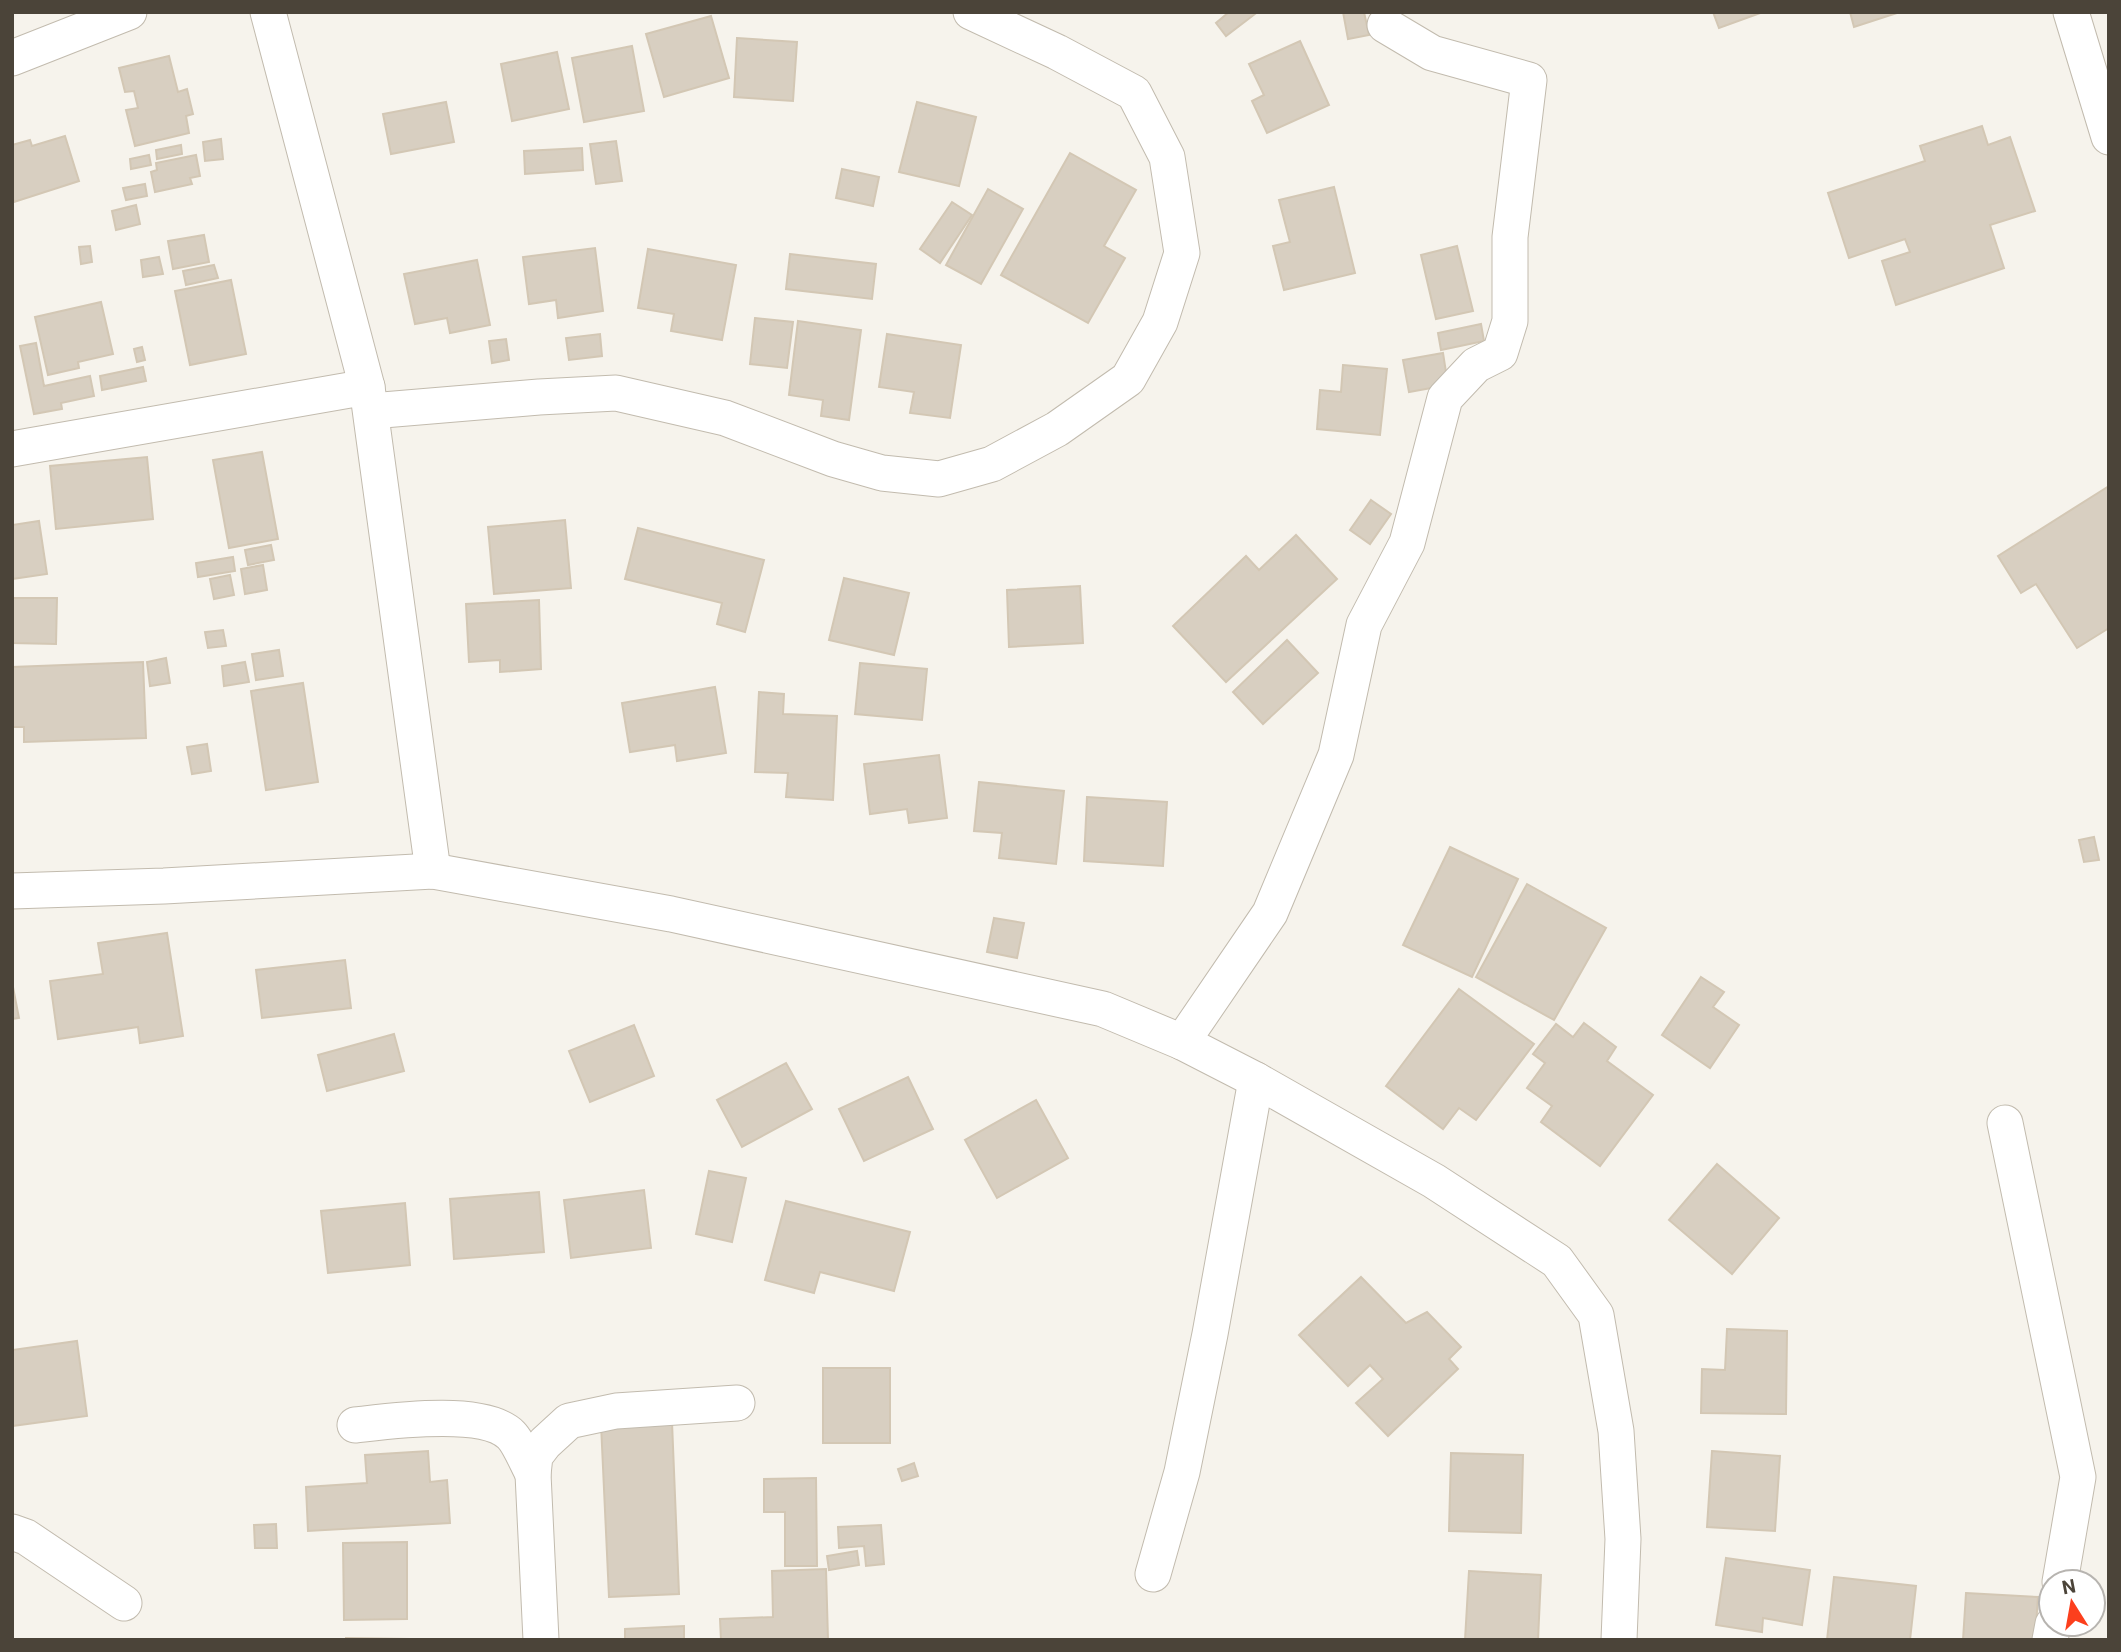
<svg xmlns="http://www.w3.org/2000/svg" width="2121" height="1652" viewBox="0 0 2121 1652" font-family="Roboto,sans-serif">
  <rect width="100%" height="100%" fill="#f6f3ec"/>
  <!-- building -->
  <g fill="#d8cfc1" stroke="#d3c7b4" stroke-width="2">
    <path d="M 1229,12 L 1253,12 L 1255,14 L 1226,36 L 1216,23 Z"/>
    <path d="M 1343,12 L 1364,12 L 1369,35 L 1348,39 Z"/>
    <path d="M 1713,12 L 1763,12 L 1719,28 Z"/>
    <path d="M 1850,12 L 1900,12 L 1854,27 Z"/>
    <path d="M 711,16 L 729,78 L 664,97 L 646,34 Z"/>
    <path d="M 737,38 L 797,42 L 793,101 L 734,97 Z"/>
    <path d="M 1300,41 L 1329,105 L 1267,133 L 1252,101 L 1264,95 L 1249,64 Z"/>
    <path d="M 632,46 L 644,111 L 584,122 L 572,58 Z"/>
    <path d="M 557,52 L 569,109 L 512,121 L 501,64 Z"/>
    <path d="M 169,56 L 178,92 L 187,89 L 193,114 L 186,116 L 189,133 L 135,146 L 126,110 L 138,108 L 134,91 L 125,92 L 119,68 Z"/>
    <path d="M 446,102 L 454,142 L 391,154 L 383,114 Z"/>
    <path d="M 917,102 L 976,117 L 959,186 L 899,172 Z"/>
    <path d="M 1982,126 L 1988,145 L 2010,137 L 2035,211 L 1990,225 L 2004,268 L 1896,305 L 1882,261 L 1910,252 L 1905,239 L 1849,258 L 1828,193 L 1925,161 L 1920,146 Z"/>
    <path d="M 65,136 L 79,181 L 14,202 L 12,196 L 12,145 L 30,140 L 32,146 Z"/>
    <path d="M 221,139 L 223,159 L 205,161 L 203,142 Z"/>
    <path d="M 616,141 L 622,181 L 596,184 L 590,144 Z"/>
    <path d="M 181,145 L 182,154 L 157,159 L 156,150 Z"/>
    <path d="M 582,148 L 583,170 L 525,174 L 524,151 Z"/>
    <path d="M 1070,153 L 1136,190 L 1104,246 L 1125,258 L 1088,323 L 1001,275 Z"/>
    <path d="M 149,155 L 151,165 L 131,169 L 130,159 Z"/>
    <path d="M 196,155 L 200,176 L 190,178 L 192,184 L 155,192 L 151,172 L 157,170 L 156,163 Z"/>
    <path d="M 842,169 L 879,177 L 873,206 L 836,198 Z"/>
    <path d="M 145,184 L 147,196 L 126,200 L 123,188 Z"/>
    <path d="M 1334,187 L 1355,273 L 1284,290 L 1273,246 L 1290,242 L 1279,200 Z"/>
    <path d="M 988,189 L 1023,209 L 981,284 L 946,265 Z"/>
    <path d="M 952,202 L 972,215 L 940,263 L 920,249 Z"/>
    <path d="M 136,205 L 140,224 L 116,230 L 112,211 Z"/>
    <path d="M 204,235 L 209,262 L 173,269 L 168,241 Z"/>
    <path d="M 90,246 L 92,262 L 81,264 L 79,247 Z"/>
    <path d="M 1457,246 L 1473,311 L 1436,319 L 1421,255 Z"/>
    <path d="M 595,248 L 603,311 L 558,318 L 556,300 L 529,304 L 523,257 Z"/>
    <path d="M 648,249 L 736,265 L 722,340 L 671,331 L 674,314 L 638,308 Z"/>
    <path d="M 790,254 L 876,264 L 872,299 L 786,289 Z"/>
    <path d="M 159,257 L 163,274 L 143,277 L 141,260 Z"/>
    <path d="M 477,260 L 490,325 L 450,333 L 447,318 L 415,324 L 404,274 Z"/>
    <path d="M 214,265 L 218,278 L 186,285 L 183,271 Z"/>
    <path d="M 231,280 L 246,354 L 190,365 L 175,291 Z"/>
    <path d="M 101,302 L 113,354 L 78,362 L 79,368 L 48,375 L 35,317 Z"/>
    <path d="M 755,318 L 793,322 L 787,368 L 750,364 Z"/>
    <path d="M 798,321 L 861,330 L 849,420 L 821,416 L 823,400 L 789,395 Z"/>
    <path d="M 1481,324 L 1484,341 L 1441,350 L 1438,333 Z"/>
    <path d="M 600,334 L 602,356 L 569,360 L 566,338 Z"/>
    <path d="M 887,334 L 961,345 L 950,418 L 910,413 L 914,392 L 879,387 Z"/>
    <path d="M 506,339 L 509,360 L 492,363 L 489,341 Z"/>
    <path d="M 36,343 L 44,386 L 90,376 L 94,396 L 61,403 L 62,409 L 34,414 L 20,346 Z"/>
    <path d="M 142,347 L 145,360 L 137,362 L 134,349 Z"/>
    <path d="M 1443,353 L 1448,385 L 1409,392 L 1403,360 Z"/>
    <path d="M 1343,365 L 1387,369 L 1380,435 L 1317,429 L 1320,390 L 1341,392 Z"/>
    <path d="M 143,367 L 146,381 L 102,390 L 100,376 Z"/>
    <path d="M 262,452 L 278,539 L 229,548 L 213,460 Z"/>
    <path d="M 147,457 L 153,519 L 56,529 L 50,466 Z"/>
    <path d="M 2109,486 L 2109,628 L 2077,648 L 2036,584 L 2021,593 L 1998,556 Z"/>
    <path d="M 1371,500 L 1391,514 L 1370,544 L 1350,530 Z"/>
    <path d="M 565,520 L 571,588 L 494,594 L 488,527 Z"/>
    <path d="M 39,521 L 47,574 L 12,579 L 12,525 Z"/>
    <path d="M 638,528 L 764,560 L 745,632 L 717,624 L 722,603 L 625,579 Z"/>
    <path d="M 1296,535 L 1337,579 L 1226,682 L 1173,626 L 1246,556 L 1259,570 Z"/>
    <path d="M 271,545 L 274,560 L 248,565 L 245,550 Z"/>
    <path d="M 233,557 L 235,571 L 198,577 L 196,563 Z"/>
    <path d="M 263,565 L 267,590 L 245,594 L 241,569 Z"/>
    <path d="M 230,575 L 234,595 L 214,599 L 210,579 Z"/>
    <path d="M 844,578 L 909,593 L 894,655 L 829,640 Z"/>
    <path d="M 1080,586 L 1083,643 L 1009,647 L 1007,590 Z"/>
    <path d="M 12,598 L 57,598 L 56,644 L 12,643 Z"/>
    <path d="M 539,600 L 541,669 L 500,672 L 500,660 L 469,662 L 466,604 Z"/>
    <path d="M 223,630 L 226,646 L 208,648 L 205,632 Z"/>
    <path d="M 1287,640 L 1318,673 L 1263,724 L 1233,692 Z"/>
    <path d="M 279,650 L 283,676 L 256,680 L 252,654 Z"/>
    <path d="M 166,658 L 170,683 L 150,686 L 147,662 Z"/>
    <path d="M 143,662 L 146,738 L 24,742 L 24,727 L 12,727 L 12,667 Z"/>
    <path d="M 245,662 L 249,682 L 224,686 L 222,666 Z"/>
    <path d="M 860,663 L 927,669 L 922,720 L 855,714 Z"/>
    <path d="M 303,683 L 318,782 L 266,790 L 251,691 Z"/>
    <path d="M 715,687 L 726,753 L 677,761 L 675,745 L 630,752 L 622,703 Z"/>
    <path d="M 759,692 L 784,694 L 783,714 L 837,716 L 833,800 L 786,797 L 788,773 L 755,772 Z"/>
    <path d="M 207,744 L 211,771 L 192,774 L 187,747 Z"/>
    <path d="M 939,755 L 947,818 L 909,823 L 907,809 L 870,814 L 864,764 Z"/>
    <path d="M 979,782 L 1064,791 L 1056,864 L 999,858 L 1002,833 L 974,831 Z"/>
    <path d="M 1087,797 L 1167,802 L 1163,866 L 1084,861 Z"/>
    <path d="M 2094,837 L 2099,860 L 2084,862 L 2079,840 Z"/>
    <path d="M 1450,847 L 1518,879 L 1472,977 L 1403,945 Z"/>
    <path d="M 1527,884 L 1606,928 L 1554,1020 L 1476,977 Z"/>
    <path d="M 994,918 L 1024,923 L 1017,958 L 987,952 Z"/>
    <path d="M 167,933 L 183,1036 L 140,1043 L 138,1027 L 58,1039 L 50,981 L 103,974 L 98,943 Z"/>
    <path d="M 345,960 L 351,1008 L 262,1018 L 256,970 Z"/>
    <path d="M 1701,977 L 1724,992 L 1713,1007 L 1739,1025 L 1710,1068 L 1662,1035 Z"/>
    <path d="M 12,982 L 19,1018 L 12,1019 Z"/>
    <path d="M 1459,989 L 1534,1044 L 1476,1120 L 1459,1108 L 1443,1129 L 1386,1086 Z"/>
    <path d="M 1584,1023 L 1616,1047 L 1607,1061 L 1653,1095 L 1600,1166 L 1541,1122 L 1552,1106 L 1527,1088 L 1545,1063 L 1533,1054 L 1556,1024 L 1573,1037 Z"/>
    <path d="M 634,1025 L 654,1076 L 590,1102 L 569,1051 Z"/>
    <path d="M 394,1034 L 404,1071 L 327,1091 L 318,1055 Z"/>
    <path d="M 786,1063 L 812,1109 L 742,1147 L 717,1100 Z"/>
    <path d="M 908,1077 L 933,1129 L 864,1161 L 839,1109 Z"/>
    <path d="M 1036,1100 L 1068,1158 L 997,1198 L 965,1140 Z"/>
    <path d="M 1717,1164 L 1779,1218 L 1732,1274 L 1669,1220 Z"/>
    <path d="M 709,1171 L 746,1178 L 732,1242 L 696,1234 Z"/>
    <path d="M 644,1190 L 651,1248 L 571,1258 L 564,1200 Z"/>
    <path d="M 539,1192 L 544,1252 L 454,1259 L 450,1199 Z"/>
    <path d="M 786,1201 L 910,1232 L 894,1291 L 820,1272 L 814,1293 L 765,1280 Z"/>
    <path d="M 405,1203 L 410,1265 L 328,1273 L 321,1211 Z"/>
    <path d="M 1361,1277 L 1406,1323 L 1427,1312 L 1461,1347 L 1449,1359 L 1458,1369 L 1388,1436 L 1356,1403 L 1383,1379 L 1370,1365 L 1348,1386 L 1299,1335 Z"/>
    <path d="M 1727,1329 L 1787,1331 L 1786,1414 L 1701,1413 L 1702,1369 L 1725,1370 Z"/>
    <path d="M 77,1341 L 87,1416 L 12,1426 L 12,1350 Z"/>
    <rect x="823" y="1368" width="67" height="75"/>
    <path d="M 672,1422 L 679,1594 L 609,1597 L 601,1424 Z"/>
    <path d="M 428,1451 L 430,1482 L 447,1480 L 450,1523 L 308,1531 L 306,1487 L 367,1483 L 365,1455 Z"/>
    <path d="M 1712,1451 L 1780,1456 L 1775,1531 L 1707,1527 Z"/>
    <path d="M 1451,1453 L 1523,1455 L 1521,1533 L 1449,1531 Z"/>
    <path d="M 914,1463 L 918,1476 L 902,1481 L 898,1469 Z"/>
    <path d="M 816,1478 L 817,1566 L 785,1566 L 785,1512 L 764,1512 L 764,1479 Z"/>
    <path d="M 276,1524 L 277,1548 L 255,1548 L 254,1525 Z"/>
    <path d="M 881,1525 L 884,1564 L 866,1566 L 864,1546 L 839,1548 L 838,1527 Z"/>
    <path d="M 407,1542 L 407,1619 L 344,1620 L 343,1543 Z"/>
    <path d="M 857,1551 L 859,1565 L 829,1570 L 827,1556 Z"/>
    <path d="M 1726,1558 L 1810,1570 L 1802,1625 L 1763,1618 L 1762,1632 L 1716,1625 Z"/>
    <path d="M 826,1569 L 828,1640 L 721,1640 L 720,1619 L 773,1617 L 772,1571 Z"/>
    <path d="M 1469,1571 L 1541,1575 L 1538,1640 L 1465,1640 Z"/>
    <path d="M 1834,1577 L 1916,1586 L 1910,1640 L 1827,1640 Z"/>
    <path d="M 1966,1593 L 2038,1597 L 2035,1640 L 1963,1640 Z"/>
    <path d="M 684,1626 L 684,1640 L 625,1640 L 625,1629 Z"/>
    <path d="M 346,1638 L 410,1639 L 346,1640 Z"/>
  </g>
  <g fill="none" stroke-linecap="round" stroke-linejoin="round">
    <defs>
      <g id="minor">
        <path d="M 268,12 L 367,387 L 433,871"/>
        <path d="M 2071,12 L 2109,137"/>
        <path d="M 12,58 L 129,12"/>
        <path d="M 371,411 L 539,397 L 616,393 L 725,418 L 833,459 L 882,473 L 939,479 L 992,464 L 1057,429 L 1128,379 L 1160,322 L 1182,253 L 1167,157 L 1134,93 L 1057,52 L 971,12"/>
        <path d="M 12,449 L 367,387"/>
        <path d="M 12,891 L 164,886 L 433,871 L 671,914 L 1103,1009 L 1182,1042 L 1256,1080 L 1434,1181 L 1557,1261 L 1596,1315 L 1616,1431 L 1623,1539 L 1619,1640"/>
        <path d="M 1182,1042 L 1270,913 L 1336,755 L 1364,625 L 1407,543 L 1445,398 L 1476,365 L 1500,353 L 1510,321 L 1510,237 L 1529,80 L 1432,53 L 1385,25"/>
        <path d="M 2005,1123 L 2078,1477 L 2060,1582"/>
        <path d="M 355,1425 C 391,1421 484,1408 511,1435 C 519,1443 527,1463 533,1474"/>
        <path d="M 12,1532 L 26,1537 L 124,1603"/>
        <path d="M 1153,1574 L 1182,1472 L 1210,1334 L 1256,1080"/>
        <path d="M 541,1640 L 533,1474 L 535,1456 L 545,1443 L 569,1421 L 616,1411 L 737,1403"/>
        <path d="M 2050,1640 L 2053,1624"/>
      </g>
    </defs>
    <!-- minor casing -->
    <use href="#minor" stroke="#c2bbae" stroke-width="37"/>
    <!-- minor -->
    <use href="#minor" stroke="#fff" stroke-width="35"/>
  </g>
  <!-- border -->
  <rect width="2121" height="1652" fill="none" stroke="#4b4439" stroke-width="28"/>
  <!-- north arrow -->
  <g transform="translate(2072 1603) rotate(349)"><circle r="33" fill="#ffffff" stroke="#b7b4b0" stroke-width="2"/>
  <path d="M0-5L12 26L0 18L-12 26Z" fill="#fc3f1d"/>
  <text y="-10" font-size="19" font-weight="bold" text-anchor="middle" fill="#4b4439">N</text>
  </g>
</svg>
